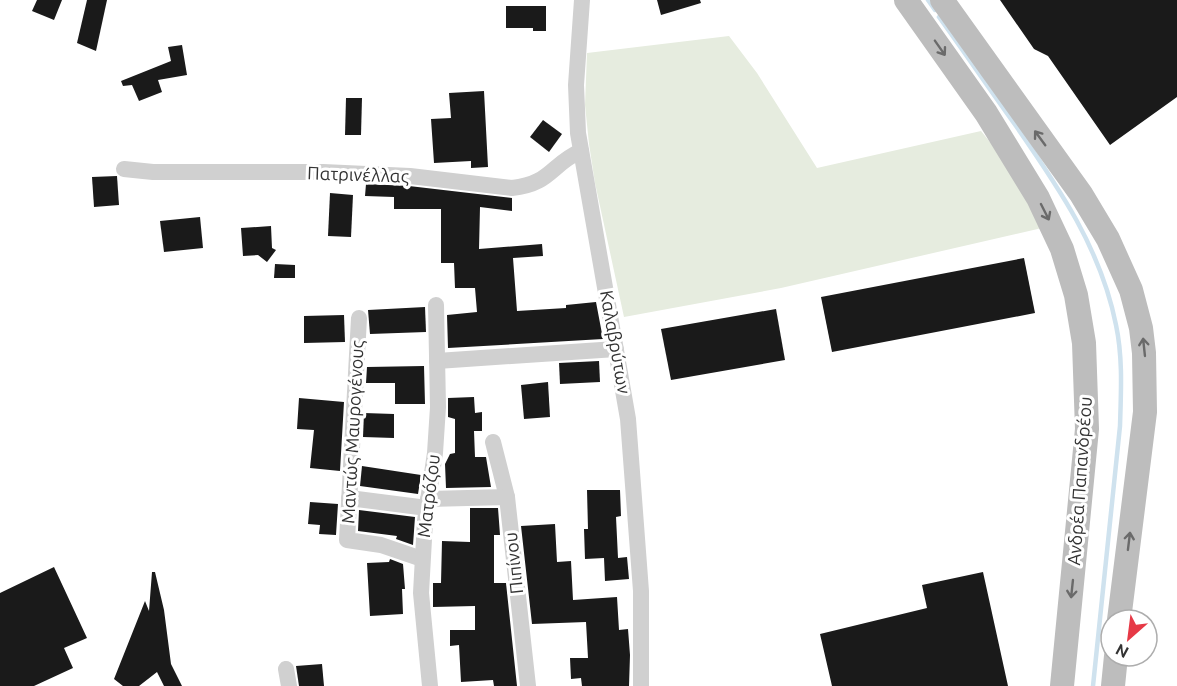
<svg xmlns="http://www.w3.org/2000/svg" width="1177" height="686" viewBox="0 0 1177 686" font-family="Ubuntu,sans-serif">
  <rect width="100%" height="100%" fill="#fff"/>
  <!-- green -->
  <path fill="#e6ecdf" d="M 729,36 L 757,73 L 817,168 L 981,131 L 998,152 L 1042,228 L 781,288 L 624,317 L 595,183 L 589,144 L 585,105 L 587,53 Z"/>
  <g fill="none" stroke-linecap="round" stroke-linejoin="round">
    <!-- stream -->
    <g stroke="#cfe2ee" stroke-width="4.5">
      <path d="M 928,0 L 935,10"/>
      <path d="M 939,17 C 965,53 990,90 1016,126 C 1059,188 1101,249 1116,325 C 1123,358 1121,392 1120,426 L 1093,686"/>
    </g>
  </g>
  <!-- building -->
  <g fill="#1a1a1a">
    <path d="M 37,0 L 62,0 L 54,20 L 32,11 Z"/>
    <path d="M 87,0 L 107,0 L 96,51 L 77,43 Z"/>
    <path d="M 657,0 L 700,0 L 701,3 L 661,15 Z"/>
    <path d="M 1000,0 L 1177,0 L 1177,97 L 1110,145 L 1048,56 L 1034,49 Z"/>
    <path d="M 506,6 L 546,6 L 546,31 L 533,31 L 533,28 L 506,28 Z"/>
    <path d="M 182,45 L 187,75 L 158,80 L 162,92 L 139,101 L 132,85 L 123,86 L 121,81 L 171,61 L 168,47 Z"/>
    <path d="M 484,91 L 488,167 L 471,168 L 471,161 L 434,163 L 431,119 L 451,118 L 449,93 Z"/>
    <path d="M 346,98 L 362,98 L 361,135 L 345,135 Z"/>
    <path d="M 543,120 L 562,134 L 549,152 L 530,137 Z"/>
    <path d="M 117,176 L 119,205 L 94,207 L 92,177 Z"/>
    <path d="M 366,184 L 409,186 L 512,198 L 512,211 L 480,207 L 479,249 L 542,244 L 543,256 L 513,258 L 517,311 L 566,308 L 566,305 L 596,302 L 603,339 L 448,348 L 447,315 L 477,312 L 475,288 L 455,288 L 454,263 L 441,263 L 441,209 L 394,209 L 394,197 L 365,196 Z"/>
    <path d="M 330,193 L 353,195 L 351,237 L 328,236 Z"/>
    <path d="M 200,217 L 203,248 L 164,252 L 160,221 Z"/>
    <path d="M 271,226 L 272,248 L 276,250 L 267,262 L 258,255 L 243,256 L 241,228 Z"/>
    <path d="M 1024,258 L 1035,313 L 832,352 L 821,297 Z"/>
    <path d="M 275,264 L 295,265 L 295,278 L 274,278 Z"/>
    <path d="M 425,307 L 426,332 L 370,334 L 368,310 Z"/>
    <path d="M 776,309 L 785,360 L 671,380 L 661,329 Z"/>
    <path d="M 344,315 L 345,342 L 304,343 L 304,316 Z"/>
    <path d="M 599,361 L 600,382 L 560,384 L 559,363 Z"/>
    <path d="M 424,366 L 425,404 L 395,404 L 395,383 L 366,383 L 367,367 Z"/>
    <path d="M 548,382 L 550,417 L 524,419 L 521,385 Z"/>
    <path d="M 474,397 L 475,413 L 482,412 L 482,431 L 474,431 L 475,457 L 486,457 L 491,487 L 446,488 L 445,464 L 450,454 L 455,453 L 455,419 L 448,417 L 448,398 Z"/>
    <path d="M 299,398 L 344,402 L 340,471 L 310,468 L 314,430 L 297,429 Z"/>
    <path d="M 364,413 L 394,414 L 394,438 L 363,437 Z"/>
    <path d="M 362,466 L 421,475 L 418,494 L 360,486 Z"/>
    <path d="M 587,490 L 620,490 L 621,516 L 616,517 L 618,558 L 627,557 L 629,579 L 605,581 L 604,558 L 585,559 L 584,529 L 588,529 Z"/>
    <path d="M 310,502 L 338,504 L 336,535 L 319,534 L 320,525 L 308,524 Z"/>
    <path d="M 470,508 L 498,508 L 500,535 L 494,535 L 494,583 L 506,583 L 517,686 L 494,686 L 493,680 L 461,682 L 459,645 L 450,646 L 450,630 L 475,630 L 475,606 L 433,607 L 433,583 L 441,583 L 442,541 L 470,542 Z"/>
    <path d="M 359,510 L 415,517 L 413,545 L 396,539 L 397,536 L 358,531 Z"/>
    <path d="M 555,524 L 557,562 L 571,561 L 573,600 L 617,597 L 619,630 L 628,629 L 630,655 L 629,686 L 582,686 L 581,678 L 571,679 L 570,658 L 588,658 L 586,622 L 532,624 L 521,526 Z"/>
    <path d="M 390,559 L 403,564 L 405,589 L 402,589 L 403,614 L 370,616 L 367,563 L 389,562 Z"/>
    <path d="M 54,567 L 87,638 L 64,648 L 73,668 L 34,686 L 0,686 L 0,593 Z"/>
    <path d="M 152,572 L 155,572 L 164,610 L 171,664 L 182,686 L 164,686 L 157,672 L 139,686 L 123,686 L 114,679 L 145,601 L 149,611 Z"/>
    <path d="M 983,572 L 1008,686 L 832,686 L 820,634 L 927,608 L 922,585 Z"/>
    <path d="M 322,664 L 324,686 L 299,686 L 296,666 Z"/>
  </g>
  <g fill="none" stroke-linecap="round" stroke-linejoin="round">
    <!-- street -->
    <g stroke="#d0d0d0" stroke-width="16">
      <path d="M 582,0 L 576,85 L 578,133 L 628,419 L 641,591 L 641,686"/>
      <path d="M 124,169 L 153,172 L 323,172 L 410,176 L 512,188 C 551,184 551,164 581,151"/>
      <path d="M 359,318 L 347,540 L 381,545 L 422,559"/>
      <path d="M 437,361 L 616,349"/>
      <path d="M 493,442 L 507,497 L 528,686"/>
      <path d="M 349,498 L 427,508"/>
      <path d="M 428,499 L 507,497"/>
      <path d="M 286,669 L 289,686"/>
      <path d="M 430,686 L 421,593 L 425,521 L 435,453 L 438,407 L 436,305"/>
    </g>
    <!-- secondary -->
    <g stroke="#bdbdbd" stroke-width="24">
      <path d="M 906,0 L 986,113 L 1038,198 L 1062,249 L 1076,295 L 1084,343 L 1087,429 L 1062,686"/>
      <path d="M 942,0 L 1081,194 L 1108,239 L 1131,290 L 1141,328 L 1144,353 L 1145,412 L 1119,620"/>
      <path d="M 1113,686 L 1116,656"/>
    </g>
  </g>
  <!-- one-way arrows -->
  <defs><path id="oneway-shaft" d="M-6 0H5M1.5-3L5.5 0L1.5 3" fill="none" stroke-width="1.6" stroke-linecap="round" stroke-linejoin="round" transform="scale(1.5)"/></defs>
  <g stroke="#6a6a6a">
    <use href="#oneway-shaft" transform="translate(940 48) rotate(55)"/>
    <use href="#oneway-shaft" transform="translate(1040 138) rotate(-126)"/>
    <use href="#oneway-shaft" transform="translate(1045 212) rotate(63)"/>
    <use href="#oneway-shaft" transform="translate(1144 347) rotate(-96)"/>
    <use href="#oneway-shaft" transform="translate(1129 541) rotate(-83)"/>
    <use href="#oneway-shaft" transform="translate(1072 589) rotate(96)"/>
  </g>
  <g text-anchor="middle" stroke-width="6" stroke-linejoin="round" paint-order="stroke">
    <!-- street labels -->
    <g font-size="18" fill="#333" stroke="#fff">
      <text transform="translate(358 175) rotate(2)" y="6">Πατρινέλλας</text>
      <text transform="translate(615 342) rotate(80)" y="6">Καλαβρύτων</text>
      <text transform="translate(353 432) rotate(-87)" y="6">Μαντώς Μαυρογένους</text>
      <text transform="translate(1080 481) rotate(-86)" y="6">Ανδρέα Παπανδρέου</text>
      <text transform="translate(429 496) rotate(-83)" y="6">Ματρόζου</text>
      <text transform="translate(514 563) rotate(-96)" y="6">Πιπίνου</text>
    </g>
  </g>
  <!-- north arrow -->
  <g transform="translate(1129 638) rotate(208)"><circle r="28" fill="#ffffff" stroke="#adadad" stroke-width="1.5"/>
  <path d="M0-4.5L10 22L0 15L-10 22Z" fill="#e63946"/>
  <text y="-9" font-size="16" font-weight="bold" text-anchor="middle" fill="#333333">N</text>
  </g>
</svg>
